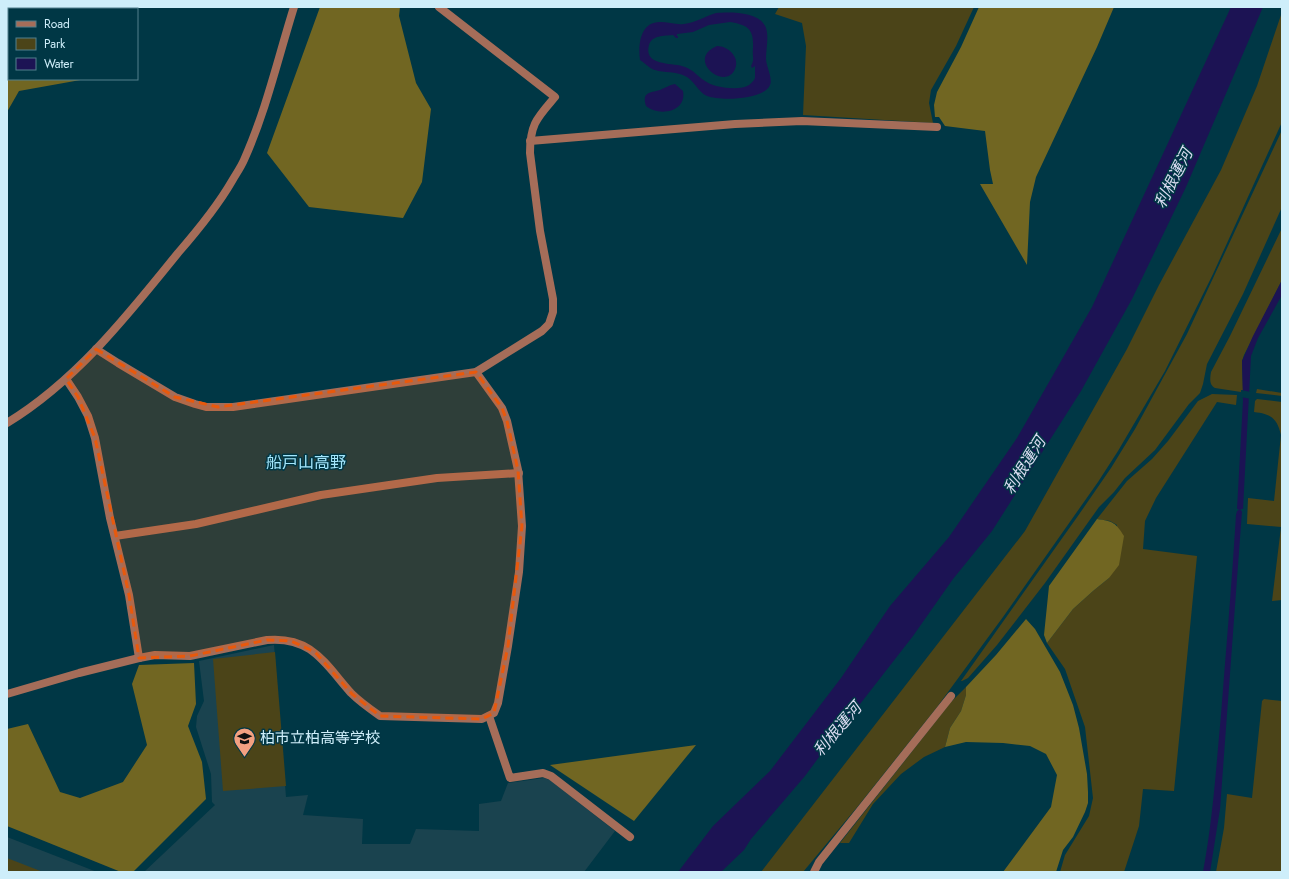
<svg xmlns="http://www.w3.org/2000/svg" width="1289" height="879" viewBox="0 0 1289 879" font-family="Jost,'Noto Sans JP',sans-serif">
  <rect width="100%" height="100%" fill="#003745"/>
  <!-- built -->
  <g fill="#1a434f">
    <path d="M 274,645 L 286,797 L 308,795 L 303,815 L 363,819 L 362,844 L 410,844 L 416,829 L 479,831 L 479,804 L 501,801 L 508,783 L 544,778 L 550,780 L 615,831 L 584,872 L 144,872 L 215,805 L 212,802 L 211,774 L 196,727 L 197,716 L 204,701 L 199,661 Z"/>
    <path d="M 7,837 L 97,872 L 7,872 Z"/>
  </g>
  <!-- green -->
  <g fill="#4b4418">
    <path d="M 779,7 L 974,7 L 956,46 L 931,90 L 929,103 L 933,123 L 803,115 L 806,46 L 802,23 L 775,14 Z"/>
    <path d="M 1282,12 L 1282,122 L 1213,274 L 1165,371 L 1118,451 L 1098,482 L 1003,617 L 937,707 L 858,806 L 803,872 L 761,872 L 1025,531 L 1127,349 L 1159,285 L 1221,170 L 1257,86 Z"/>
    <path d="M 1282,130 L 1282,207 L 1243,294 L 1207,364 L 1203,384 L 1200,393 L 1189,404 L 1155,450 L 1125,478 L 1114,492 L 1099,507 L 1045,583 L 997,645 L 968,678 L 962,681 L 961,681 L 1080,513 L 1111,468 L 1135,429 L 1187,334 Z"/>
    <path d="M 1282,228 L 1282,280 L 1244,355 L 1242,361 L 1243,390 L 1242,390 L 1241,392 L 1215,388 C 1209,385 1210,378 1211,372 L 1230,336 Z"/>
    <path d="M 1257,389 L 1282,393 L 1282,396 L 1256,393 Z"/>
    <path d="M 1212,394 L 1237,395 L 1236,405 L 1217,402 L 1156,498 L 1145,521 L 1143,549 L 1197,556 L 1174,791 L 1143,789 L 1139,826 L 1124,872 L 1060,872 L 1065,855 L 1089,816 L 1093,798 L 1085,727 L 1065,669 L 1047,643 L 1073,609 L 1093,591 L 1109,578 L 1117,525 L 1110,521 L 1097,519 L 1127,481 L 1152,459 L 1168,441 L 1198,401 Z"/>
    <path d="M 1257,399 L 1282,402 L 1282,600 L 1272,601 L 1281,527 L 1247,524 L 1248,498 L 1274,501 L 1281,435 C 1277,418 1271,414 1254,412 L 1255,401 Z"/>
    <path d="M 275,652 L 286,786 L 223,791 L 213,659 Z"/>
    <path d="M 966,687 L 966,695 L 961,711 L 950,728 L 945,747 L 924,757 L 901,774 L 873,804 L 849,843 L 840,843 L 951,702 Z"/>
    <path d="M 1264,699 L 1282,701 L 1282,872 L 1216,872 L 1224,828 L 1227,794 L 1252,798 L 1262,701 Z"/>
    <path d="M 7,858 L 43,872 L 7,872 Z"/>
  </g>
  <!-- forest -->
  <g fill="#716622">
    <path d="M 320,7 L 400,7 L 399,16 L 416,83 L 431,109 L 422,182 L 403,218 L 309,207 L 267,153 Z"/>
    <path d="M 979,7 L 1114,7 L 1097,47 L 1036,177 L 1030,202 L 1027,265 L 980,184 L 993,184 L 990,170 L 985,131 L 945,126 L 939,117 L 935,117 L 934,105 L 937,92 L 961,47 Z"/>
    <path d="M 7,43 L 9,43 L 9,79 L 86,79 L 19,91 L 7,112 Z"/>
    <path d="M 1097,519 C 1113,521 1116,523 1124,536 L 1119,565 L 1109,578 L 1093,591 L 1073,609 L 1047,643 L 1044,635 L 1049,586 Z"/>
    <path d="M 1026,619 L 1035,629 L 1060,672 L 1073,705 L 1079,728 L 1087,774 L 1088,792 L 1088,803 L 1085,812 L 1073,837 L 1063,850 L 1056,872 L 1003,872 L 1051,807 L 1057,775 L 1046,754 L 1030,746 L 1003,743 L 966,742 L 945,747 L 950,728 L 961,711 L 966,695 L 966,687 L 996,655 Z"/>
    <path d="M 194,663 L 196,704 L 188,726 L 202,762 L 206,799 L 133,872 L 121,872 L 7,826 L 7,729 L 28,724 L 60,792 L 80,798 L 123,782 L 147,745 L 132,684 L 139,665 Z"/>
    <path d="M 696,745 L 634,821 L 550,765 Z"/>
  </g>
  <!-- water -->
  <g fill="#1c1354" fill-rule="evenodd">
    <path d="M 1231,7 L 1263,7 L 1186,187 L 1132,299 L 1081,391 L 992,531 L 953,579 L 913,636 L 825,749 L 805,776 L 751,839 L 744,850 L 721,872 L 678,872 L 713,826 L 770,771 L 841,678 L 890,606 L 949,537 L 1017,438 L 1092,307 Z"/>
    <path d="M 716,13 C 730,12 760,11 766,28 C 769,38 766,48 766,59 C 766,66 773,78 770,85 C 764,100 720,101 707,96 C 698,92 694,80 685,76 C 676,71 664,73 655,70 C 650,69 645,63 640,60 C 638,45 640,22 660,22 C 668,22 676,25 684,24 C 695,23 706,16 716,13 ZM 730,22 C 748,25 754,29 753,48 C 752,58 755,58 751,66 L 752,68 L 755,66 L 755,78 C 754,80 752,83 749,85 C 740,91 714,88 705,81 C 697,76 695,71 685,67 C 673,62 643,67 649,45 C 652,35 664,36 673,35 L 676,38 L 678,38 L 678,36 L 677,36 L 677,34 L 693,32 L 709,25 Z"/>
    <path d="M 717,46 C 728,46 740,57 735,69 C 725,92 685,59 717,46 Z"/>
    <path d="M 675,84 L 683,91 C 687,112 659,117 646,106 C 642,92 649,93 660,90 C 665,88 669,85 675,84 Z"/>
    <path d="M 1282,280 L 1282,295 L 1258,338 L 1251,356 L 1243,509 L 1241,509 L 1241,511 L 1242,511 L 1220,809 L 1210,872 L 1203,872 C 1213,819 1216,768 1221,715 C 1226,649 1232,582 1236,515 L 1237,511 L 1239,510 L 1238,509 L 1237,509 L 1243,401 L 1242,361 L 1253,336 Z"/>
  </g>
  <!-- pier -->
  <path fill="#003745" d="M 1241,390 L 1251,392 L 1251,399 L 1241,397 Z"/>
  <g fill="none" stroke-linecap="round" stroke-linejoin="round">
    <!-- minor -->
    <g stroke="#a56d59" stroke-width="8">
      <path d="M 530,141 L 735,124 L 802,121 L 937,127"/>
      <path d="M 96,349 L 118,363 L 175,397 L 195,404 L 206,407 L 233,407 L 476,372 L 542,331 L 549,324 L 553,312 L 553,299 L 540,231 L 530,153 C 530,124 537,118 555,97 L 439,7"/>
      <path d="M 66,379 L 78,397 L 88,416 L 95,438 L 110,518 L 129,595 L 139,658"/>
      <path d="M 115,536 L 196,524 L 321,495 L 437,478 L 519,473"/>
      <path d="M 7,694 L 79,673 L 139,658 L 155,655 L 190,656 L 267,640 C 312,636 325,664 351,693 C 360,702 370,709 380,716 L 482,719 L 494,713 L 498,703 L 508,646 L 519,572 L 522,526 L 518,470 L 507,421 L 502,408 L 476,372"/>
      <path d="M 489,716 L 510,778 L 543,773 L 551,776 L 630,837"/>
      <path d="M 814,872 L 819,862 L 951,696"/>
    </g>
    <!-- tertiary -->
    <path stroke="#a56d59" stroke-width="8" d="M 7,423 C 76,381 128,315 178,253 C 198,230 217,207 232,181 C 236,174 241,167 244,160 C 266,111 278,58 294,7"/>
  </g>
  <!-- marked area -->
  <path fill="#e8590c" fill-opacity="0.2" stroke="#e8590c" stroke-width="3" stroke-dasharray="8 5" stroke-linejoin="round" d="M 96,349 L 175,397 L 218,407 L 476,372 L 502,408 L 507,421 L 518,470 L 522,526 L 508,646 L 494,713 L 482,719 L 380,716 L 352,694 L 315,652 L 291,641 L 267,640 L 190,656 L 139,658 L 129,595 L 95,438 L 78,397 L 66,379 Z"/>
  <!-- icons -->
  <defs>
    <symbol id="school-pin" viewBox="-11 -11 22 30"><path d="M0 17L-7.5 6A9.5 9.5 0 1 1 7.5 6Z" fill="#f3a081" stroke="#003745"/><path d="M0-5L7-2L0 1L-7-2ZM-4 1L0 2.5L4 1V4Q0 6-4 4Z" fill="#111"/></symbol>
  </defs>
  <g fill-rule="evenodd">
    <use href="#school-pin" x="232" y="726" width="25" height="34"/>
  </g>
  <g text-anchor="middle" stroke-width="3" stroke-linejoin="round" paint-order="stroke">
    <!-- poi labels -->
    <g font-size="15" fill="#ceeefa" stroke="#003745" text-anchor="start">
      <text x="260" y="743">柏市立柏高等学校</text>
    </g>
    <!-- water labels -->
    <g font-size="16" font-style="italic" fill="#dadcf1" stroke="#003745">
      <text transform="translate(1173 178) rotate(-63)" y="6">利根運河</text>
      <text transform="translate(1024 465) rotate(-58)" y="6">利根運河</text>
      <text transform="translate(837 729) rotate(-50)" y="6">利根運河</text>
    </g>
    <!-- neighbourhood labels -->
    <g font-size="16" fill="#a3e6fc" stroke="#003745">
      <text x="306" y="468">船戸山高野</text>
    </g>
  </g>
  <!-- border -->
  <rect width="1289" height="879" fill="none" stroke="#ceeefa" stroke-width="16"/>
  <!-- legend -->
  <rect x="8" y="8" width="130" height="72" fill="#003745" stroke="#52808d"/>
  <rect x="16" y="21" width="20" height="6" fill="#a56d59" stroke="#52808d"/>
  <text x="44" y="28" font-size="12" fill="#ceeefa">Road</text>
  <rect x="16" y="38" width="20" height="12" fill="#4b4418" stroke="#52808d"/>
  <text x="44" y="48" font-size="12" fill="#ceeefa">Park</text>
  <rect x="16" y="58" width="20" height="12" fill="#1c1354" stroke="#52808d"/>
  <text x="44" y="68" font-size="12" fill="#ceeefa">Water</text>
</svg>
